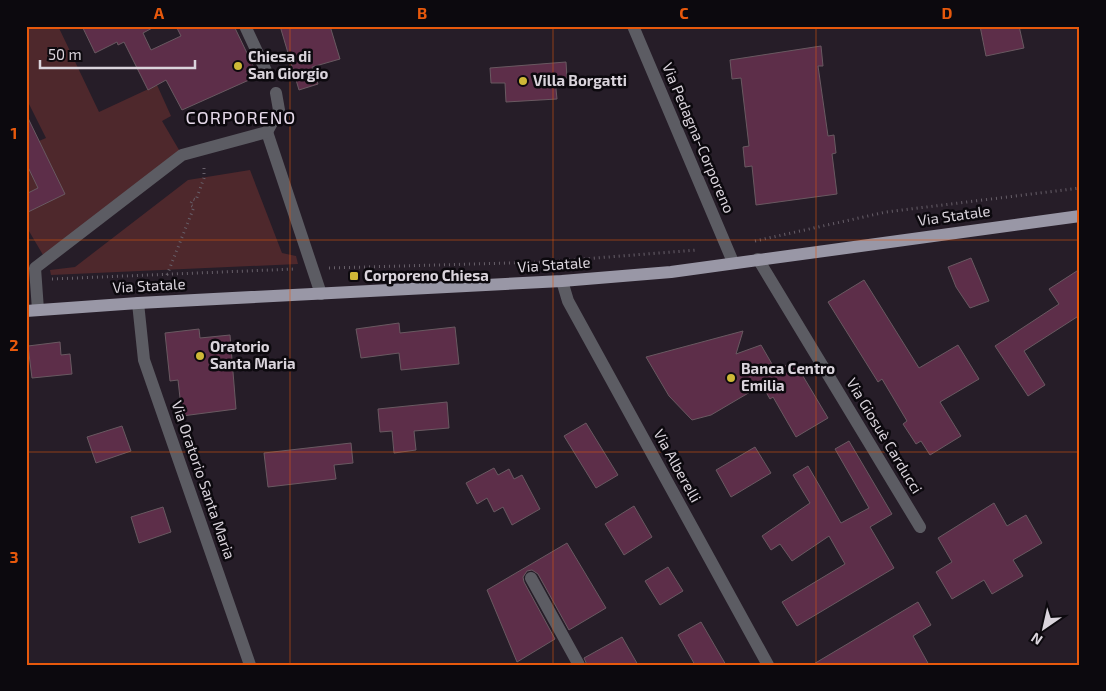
<svg xmlns="http://www.w3.org/2000/svg" width="1106" height="691" viewBox="0 0 1106 691" font-family="'Exo 2',sans-serif">
  <rect width="100%" height="100%" fill="#261d28"/>
  <!-- green -->
  <g fill="#4e282c">
    <path d="M 26,26 L 58,26 L 99,112 L 157,85 L 171,116 L 162,121 L 182,155 L 46,260 L 26,226 L 26,115 L 39,141 L 46,138 L 26,98 Z"/>
    <path d="M 250,170 L 282,253 L 296,256 L 298,264 L 51,275 L 50,270 L 75,267 L 188,180 Z"/>
  </g>
  <!-- building -->
  <g fill="#5d2e49" stroke="#695961">
    <path d="M 82,26 L 156,26 L 143,33 L 151,50 L 181,36 L 176,26 L 234,26 L 258,76 L 182,110 L 166,80 L 148,90 L 124,42 L 118,45 L 117,42 L 95,53 Z"/>
    <path d="M 280,26 L 330,26 L 340,59 L 312,67 L 318,84 L 299,90 Z"/>
    <path d="M 980,26 L 1019,26 L 1024,48 L 986,56 Z"/>
    <path d="M 821,46 L 823,66 L 818,66 L 828,136 L 834,135 L 836,153 L 832,154 L 837,194 L 756,205 L 752,166 L 745,167 L 743,147 L 749,146 L 741,78 L 732,79 L 730,60 Z"/>
    <path d="M 566,62 L 567,78 L 555,79 L 557,99 L 506,102 L 505,83 L 491,83 L 490,68 Z"/>
    <path d="M 26,114 L 65,194 L 26,213 L 26,194 L 38,188 L 26,163 Z"/>
    <path d="M 971,258 L 989,301 L 970,308 L 956,287 L 948,267 Z"/>
    <path d="M 1080,269 L 1080,315 L 1024,351 L 1045,385 L 1028,396 L 995,346 L 1059,304 L 1049,289 Z"/>
    <path d="M 864,280 L 919,368 L 958,345 L 979,379 L 940,402 L 961,436 L 930,455 L 921,441 L 916,444 L 903,424 L 907,421 L 882,379 L 878,382 L 828,302 Z"/>
    <path d="M 399,323 L 400,333 L 455,327 L 459,364 L 401,370 L 399,353 L 361,358 L 356,329 Z"/>
    <path d="M 199,329 L 200,338 L 230,335 L 236,409 L 182,416 L 178,380 L 170,381 L 165,333 Z"/>
    <path d="M 743,331 L 736,354 L 761,345 L 776,371 L 794,361 L 828,418 L 796,437 L 773,397 L 770,399 L 762,385 L 711,415 L 692,420 L 669,396 L 646,357 Z"/>
    <path d="M 60,342 L 61,355 L 70,354 L 72,374 L 32,378 L 28,346 Z"/>
    <path d="M 447,402 L 449,428 L 414,431 L 416,450 L 394,453 L 392,431 L 380,432 L 378,409 Z"/>
    <path d="M 586,423 L 618,475 L 596,488 L 564,436 Z"/>
    <path d="M 122,426 L 131,451 L 96,463 L 87,437 Z"/>
    <path d="M 849,441 L 892,514 L 870,527 L 894,568 L 797,626 L 782,602 L 845,564 L 829,536 L 792,561 L 780,544 L 771,550 L 762,536 L 810,503 L 793,475 L 808,466 L 841,523 L 869,508 L 835,449 Z"/>
    <path d="M 351,443 L 353,463 L 334,465 L 336,479 L 268,487 L 264,453 Z"/>
    <path d="M 755,447 L 771,473 L 731,497 L 716,470 Z"/>
    <path d="M 494,468 L 498,475 L 509,469 L 514,479 L 522,475 L 540,509 L 512,525 L 503,507 L 494,512 L 487,498 L 477,504 L 466,483 Z"/>
    <path d="M 994,503 L 1007,526 L 1026,515 L 1042,543 L 1013,560 L 1023,576 L 992,594 L 984,580 L 952,599 L 936,572 L 952,562 L 938,538 Z"/>
    <path d="M 634,506 L 652,537 L 624,555 L 605,524 Z"/>
    <path d="M 163,507 L 171,532 L 139,543 L 131,517 Z"/>
    <path d="M 567,543 L 606,608 L 569,630 L 538,574 L 532,570 L 527,571 L 523,577 L 524,582 L 555,639 L 517,662 L 487,590 Z"/>
    <path d="M 668,567 L 683,591 L 660,605 L 645,581 Z"/>
    <path d="M 918,602 L 931,625 L 913,636 L 929,665 L 812,665 Z"/>
    <path d="M 701,622 L 726,665 L 695,665 L 678,635 Z"/>
    <path d="M 622,637 L 638,665 L 587,665 L 584,658 Z"/>
  </g>
  <g fill="none" stroke-linecap="round" stroke-linejoin="round">
    <!-- path -->
    <g stroke="#675f69" stroke-width="3" stroke-dasharray="1 4" stroke-linecap="butt">
      <path d="M 755,241 L 886,212 L 1080,188"/>
      <path d="M 329,268 L 545,262 L 697,250"/>
      <path d="M 167,275 L 194,207 L 190,205 L 193,199 L 196,200 L 204,178 L 204,166"/>
      <path d="M 52,279 L 295,269"/>
    </g>
    <!-- service -->
    <path stroke="#5c5c63" stroke-width="12" d="M 138,303 L 144,360 L 250,665"/>
    <!-- pedestrian -->
    <path stroke="#5c5c63" stroke-width="12" d="M 245,26 L 267,73"/>
    <!-- minor -->
    <g stroke="#5c5c63" stroke-width="12">
      <path d="M 633,26 L 733,262"/>
      <path d="M 267,132 L 321,294"/>
      <path d="M 758,259 L 920,527"/>
      <path d="M 562,281 L 568,301 L 768,665"/>
      <path d="M 38,310 L 35,268 L 182,155 L 267,132 L 279,110 L 276,93"/>
      <path d="M 531,578 L 579,665"/>
    </g>
    <!-- primary -->
    <path stroke="#9997a6" stroke-width="12" d="M 26,311 L 138,303 L 562,281 L 671,272 L 1080,216"/>
  </g>
  <!-- grid -->
  <path fill="none" stroke="#e8590c" stroke-width="1" stroke-opacity="0.55" d="M 290,26 L 290,665M 553,26 L 553,665M 816,26 L 816,665M 26,240 L 1080,240M 26,452 L 1080,452"/>
  <!-- markers -->
  <g fill="#ceb837" stroke="#0c090e" stroke-width="2">
    <circle cx="238" cy="66" r="5"/>
    <circle cx="523" cy="81" r="5"/>
    <rect x="349" y="271" width="10" height="10" rx="2.5"/>
    <circle cx="200" cy="356" r="5"/>
    <circle cx="731" cy="378" r="5"/>
  </g>
  <g text-anchor="middle" stroke-width="5" stroke-linejoin="round" paint-order="stroke">
    <!-- poi labels -->
    <g font-size="15" font-weight="bold" fill="#dad4dc" stroke="#0c090e" text-anchor="start">
      <text x="248" y="62">Chiesa di<tspan x="248" dy="17">San Giorgio</tspan></text>
      <text x="533" y="86">Villa Borgatti</text>
      <text x="364" y="281">Corporeno Chiesa</text>
      <text x="210" y="352">Oratorio<tspan x="210" dy="17">Santa Maria</tspan></text>
      <text x="741" y="374">Banca Centro<tspan x="741" dy="17">Emilia</tspan></text>
    </g>
    <!-- street labels -->
    <g font-size="15" fill="#dad4dc" stroke="#0c090e">
      <text transform="translate(698 138) rotate(67)" y="5">Via Pedagna-Corporeno</text>
      <text transform="translate(954 216) rotate(-8)" y="5">Via Statale</text>
      <text transform="translate(554 265) rotate(-4)" y="5">Via Statale</text>
      <text transform="translate(149 286) rotate(-3)" y="5">Via Statale</text>
      <text transform="translate(884 436) rotate(59)" y="5">Via Giosuè Carducci</text>
      <text transform="translate(677 466) rotate(61)" y="5">Via Alberelli</text>
      <text transform="translate(203 480) rotate(71)" y="5">Via Oratorio Santa Maria</text>
    </g>
    <!-- quarter labels -->
    <g font-size="18" letter-spacing="1" fill="#e5d9e9" stroke="#0c090e">
      <text x="241" y="124">CORPORENO</text>
    </g>
  </g>
  <!-- border -->
  <rect width="1106" height="691" fill="none" stroke="#0c090e" stroke-width="55"/>
  <!-- north arrow -->
  <g transform="translate(1044 628) rotate(214)" stroke="#0c090e" stroke-width="4" paint-order="stroke">
  <path d="M0-4L9 19L0 12L-9 19Z" fill="#dad4dc"/>
  <text y="-8" font-size="14" font-weight="bold" text-anchor="middle" fill="#dad4dc">N</text>
  </g>
  <!-- scale -->
  <path d="M40 60v8h155v-8" fill="none" stroke="#dad4dc" stroke-width="2.5"/>
  <text x="48" y="60" font-size="15" fill="#dad4dc" stroke="#0c090e" stroke-width="4" paint-order="stroke">50 m</text>
  <rect x="28" y="28" width="1050" height="636" fill="none" stroke="#e8590c" stroke-width="2"/>
  <g font-size="16" text-anchor="middle" font-weight="bold" fill="#e8590c">
    <text x="159" y="19">A</text>
    <text x="422" y="19">B</text>
    <text x="684" y="19">C</text>
    <text x="947" y="19">D</text>
    <text x="14" y="139">1</text>
    <text x="14" y="351">2</text>
    <text x="14" y="563">3</text>
  </g>
</svg>
